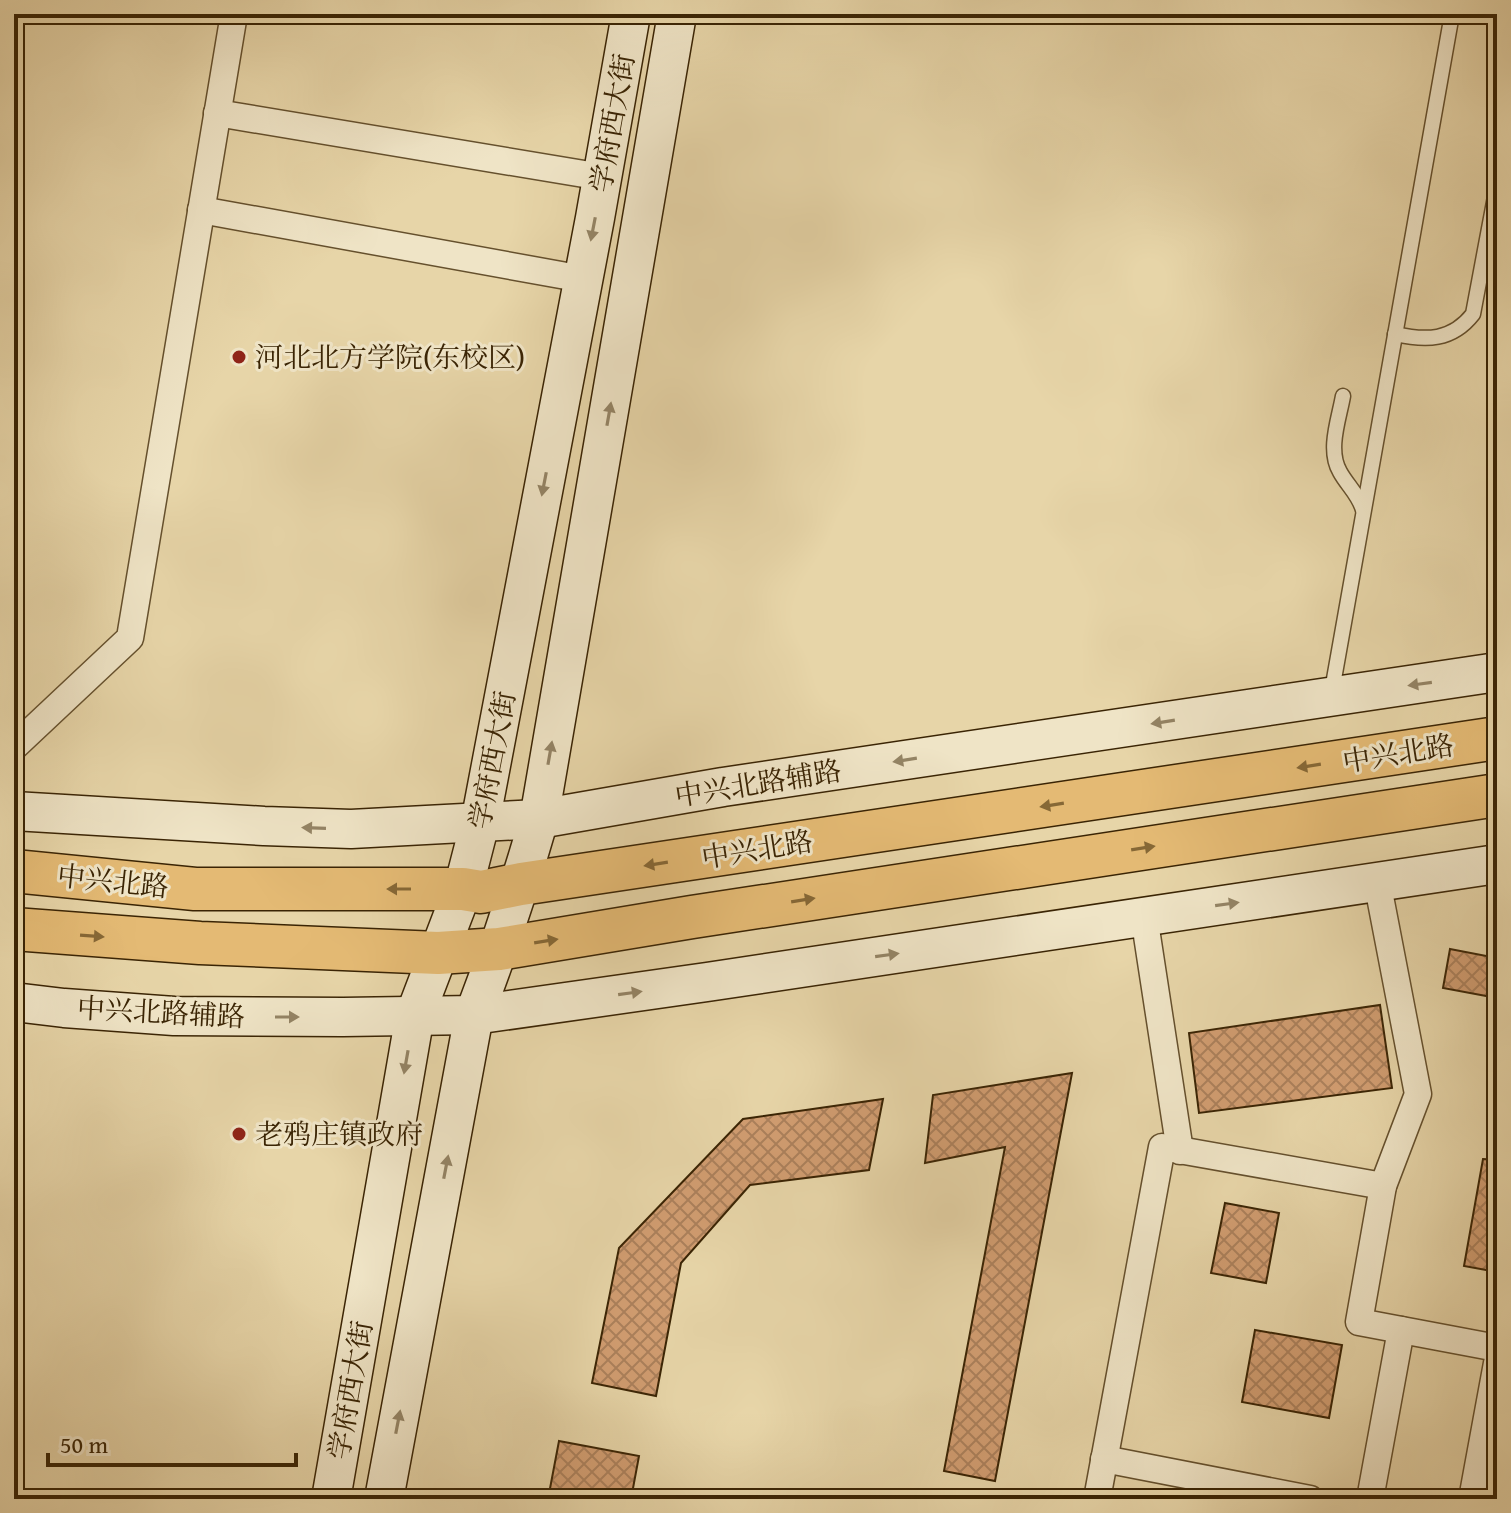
<svg xmlns="http://www.w3.org/2000/svg" width="1511" height="1513" viewBox="0 0 1511 1513" font-family="'Gentium Book Plus','Noto Serif SC',serif">
  <defs>
    <pattern id="building-cross-hatch" width="8" height="8" patternUnits="userSpaceOnUse" patternTransform="scale(2)"><rect width="8" height="8" fill="#d19d71"/><path d="M0 0l8 8M0 8l8-8" fill="none" stroke="#ab805b"/></pattern>
  </defs>
  <rect width="100%" height="100%" fill="#e7d5a8"/>
  <filter id="stains"><feTurbulence type="fractalNoise" baseFrequency=".0025" numOctaves="4"/><feColorMatrix values="0 0 0 0 .2 0 0 0 0 .09 0 0 0 0 .02 0 0 0 .5 -.17"/></filter>
  <radialGradient id="worn" r=".72"><stop offset=".6" stop-color="#630" stop-opacity="0"/><stop offset="1" stop-color="#630" stop-opacity=".3"/></radialGradient>
  <!-- building -->
  <g fill="url(#building-cross-hatch)" stroke="#3a2404" stroke-width="2">
    <path d="M 1450,949 L 1497,958 L 1497,998 L 1443,988 Z"/>
    <path d="M 1380,1005 L 1392,1088 L 1199,1113 L 1189,1033 Z"/>
    <path d="M 1072,1073 L 995,1481 L 944,1471 L 1005,1147 L 925,1163 L 933,1095 Z"/>
    <path d="M 883,1099 L 869,1170 L 750,1185 L 681,1263 L 656,1396 L 592,1383 L 619,1248 L 743,1119 Z"/>
    <path d="M 1483,1159 L 1497,1160 L 1497,1272 L 1464,1266 Z"/>
    <path d="M 1225,1203 L 1279,1213 L 1266,1283 L 1211,1273 Z"/>
    <path d="M 1255,1330 L 1342,1345 L 1329,1418 L 1242,1402 Z"/>
    <path d="M 559,1441 L 639,1456 L 631,1499 L 548,1499 Z"/>
  </g>
  <g fill="none" stroke-linecap="round" stroke-linejoin="round">
    <defs>
      <g id="lane">
        <path d="M 1395,334 C 1426,341 1452,341 1473,314 L 1497,186"/>
        <path d="M 1343,396 C 1339,419 1327,450 1340,472 C 1347,485 1359,495 1363,510"/>
        <path d="M 1331,696 L 1452,14"/>
      </g>
      <g id="street">
        <path d="M 217,113 L 602,177"/>
        <path d="M 201,210 L 583,279"/>
        <path d="M 14,747 L 130,638 L 234,14"/>
        <path d="M 1377,881 L 1418,1094 L 1383,1186 L 1359,1322 L 1497,1348"/>
        <path d="M 1144,916 L 1180,1151"/>
        <path d="M 1104,1459 L 1310,1499"/>
        <path d="M 1097,1499 L 1162,1147 L 1383,1186"/>
        <path d="M 1370,1499 L 1401,1330"/>
        <path d="M 1472,1499 L 1497,1363"/>
      </g>
      <g id="secondary">
        <path d="M 14,811 L 264,826 L 351,829 L 539,819 L 723,787 L 1497,672"/>
        <path d="M 14,1002 L 64,1008 L 174,1016 L 343,1017 L 474,1015 L 707,982 L 1497,864"/>
        <path d="M 331,1499 L 415,1015 L 463,889 L 480,823 L 595,218 L 631,14"/>
        <path d="M 384,1499 L 474,1015 C 499,950 520,885 539,819 L 677,14"/>
      </g>
      <g id="primary">
        <path d="M 14,871 L 195,889 L 463,889 L 481,892 L 521,884 L 1497,738"/>
        <path d="M 14,929 L 200,943 L 438,953 L 499,949 L 692,917 L 1497,795"/>
      </g>
    </defs>
    <!-- lane casing -->
    <use href="#lane" stroke="#65502d" stroke-width="17"/>
    <!-- street casing -->
    <use href="#street" stroke="#65502d" stroke-width="29"/>
    <!-- secondary casing -->
    <use href="#secondary" stroke="#3a2404" stroke-width="41"/>
    <!-- primary casing -->
    <use href="#primary" stroke="#3a2404" stroke-width="45"/>
    <!-- lane -->
    <use href="#lane" stroke="#efe4c6" stroke-width="14"/>
    <!-- street -->
    <use href="#street" stroke="#efe4c6" stroke-width="26"/>
    <!-- secondary -->
    <use href="#secondary" stroke="#efe4c6" stroke-width="38"/>
    <!-- primary -->
    <use href="#primary" stroke="#e4ba74" stroke-width="42"/>
  </g>
  <!-- one-way arrows -->
  <defs><path id="oneway-solid" d="M-6-.8H1V-3.2L6.5 0L1 3.2V.8H-6Z" transform="scale(2)"/></defs>
  <g fill="#948465">
    <use href="#oneway-solid" transform="translate(593 229) rotate(101)"/>
    <use href="#oneway-solid" transform="translate(609 414) rotate(-80)"/>
    <use href="#oneway-solid" transform="translate(544 484) rotate(101)"/>
    <use href="#oneway-solid" transform="translate(1420 684) rotate(172)"/>
    <use href="#oneway-solid" transform="translate(1163 722) rotate(171)"/>
    <use href="#oneway-solid" transform="translate(550 753) rotate(-80)"/>
    <use href="#oneway-solid" transform="translate(905 760) rotate(171)"/>
    <use href="#oneway-solid" transform="translate(314 828) rotate(-178)"/>
    <use href="#oneway-solid" transform="translate(1227 904) rotate(-8)"/>
    <use href="#oneway-solid" transform="translate(887 955) rotate(-8)"/>
    <use href="#oneway-solid" transform="translate(630 993) rotate(-8)"/>
    <use href="#oneway-solid" transform="translate(287 1017)"/>
    <use href="#oneway-solid" transform="translate(406 1062) rotate(100)"/>
    <use href="#oneway-solid" transform="translate(446 1167) rotate(-79)"/>
    <use href="#oneway-solid" transform="translate(398 1422) rotate(-79)"/>
  </g>
  <g fill="#866836">
    <use href="#oneway-solid" transform="translate(1309 766) rotate(171)"/>
    <use href="#oneway-solid" transform="translate(1052 805) rotate(171)"/>
    <use href="#oneway-solid" transform="translate(1143 848) rotate(-9)"/>
    <use href="#oneway-solid" transform="translate(656 864) rotate(171)"/>
    <use href="#oneway-solid" transform="translate(399 889) rotate(180)"/>
    <use href="#oneway-solid" transform="translate(803 900) rotate(-9)"/>
    <use href="#oneway-solid" transform="translate(92 936) rotate(4)"/>
    <use href="#oneway-solid" transform="translate(546 941) rotate(-9)"/>
  </g>
  <!-- markers -->
  <g fill="#8f2418" stroke="#efe4c6" stroke-width="3">
    <circle cx="239" cy="357" r="8"/>
    <circle cx="239" cy="1134" r="8"/>
  </g>
  <g text-anchor="middle" stroke-width="6" stroke-linejoin="round" paint-order="stroke">
    <!-- street labels -->
    <g font-size="28" fill="#3a2404" stroke="#efe4c6">
      <text transform="translate(612 123) rotate(-80)" y="10">学府西大街</text>
      <text transform="translate(1398 753) rotate(-9)" y="10">中兴北路</text>
      <text transform="translate(492 760) rotate(-79)" y="10">学府西大街</text>
      <text transform="translate(758 783) rotate(-9)" y="10">中兴北路辅路</text>
      <text transform="translate(757 849) rotate(-9)" y="10">中兴北路</text>
      <text transform="translate(113 881) rotate(6)" y="10">中兴北路</text>
      <text transform="translate(161 1012) rotate(3)" y="10">中兴北路辅路</text>
      <text transform="translate(350 1390) rotate(-80)" y="10">学府西大街</text>
    </g>
    <!-- poi labels -->
    <g font-size="28" fill="#3a2404" stroke="#efe4c6" text-anchor="start">
      <text x="255" y="367">河北北方学院(东校区)</text>
      <text x="255" y="1144">老鸦庄镇政府</text>
    </g>
  </g>
  <!-- margin -->
  <rect width="1511" height="1513" fill="none" stroke="#e7d5a8" stroke-width="48"/>
  <rect x="16" y="16" width="1479" height="1481" fill="none" stroke="#3a2404" stroke-width="4"/>
  <rect x="24" y="24" width="1463" height="1465" fill="none" stroke="#3a2404" stroke-width="2"/>
  <!-- scale -->
  <path d="M48 1453v12h248v-12" fill="none" stroke="#3a2404" stroke-width="4"/>
  <text x="60" y="1453" font-size="24" fill="#3a2404" stroke="#efe4c6" stroke-width="6" paint-order="stroke">50 m</text>
  <rect width="100%" height="100%" filter="url(#stains)"/>
  <rect width="100%" height="100%" fill="url(#worn)"/>
</svg>
